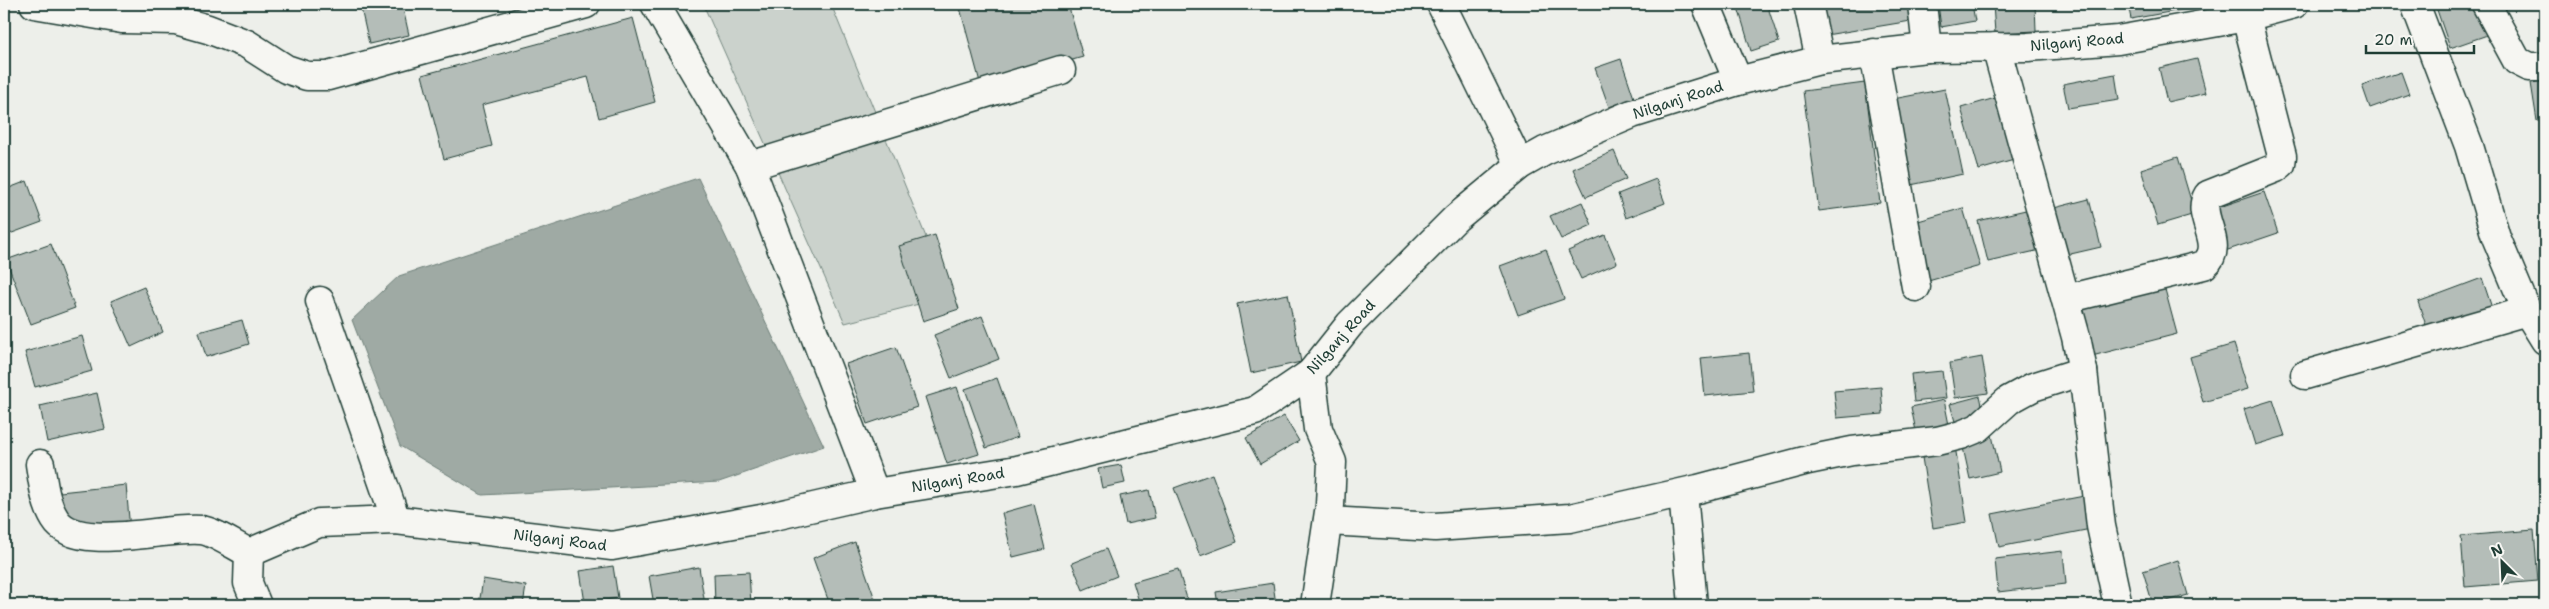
<svg xmlns="http://www.w3.org/2000/svg" width="2549" height="609" viewBox="0 0 2549 609" font-family="'Shantell Sans',sans-serif">
  <rect width="100%" height="100%" fill="#edefea"/>
  <filter id="ink" filterUnits="userSpaceOnUse"><feTurbulence type="fractalNoise" baseFrequency=".02" numOctaves="2"/><feDisplacementMap in="SourceGraphic" scale="10" xChannelSelector="R" yChannelSelector="G"/><feConvolveMatrix kernelMatrix="1 2 1 2 8 2 1 2 1" color-interpolation-filters="sRGB"/></filter>
  <g filter="url(#ink)">
    <!-- green -->
    <path fill="#cbd2cc" stroke="#758880" d="M 703,4 L 831,4 L 950,296 L 845,323 Z"/>
    <!-- water -->
    <path fill="#9faaa4" stroke="#6c7e77" d="M 698,178 L 824,446 L 719,482 L 482,495 L 400,446 L 352,320 L 399,276 Z"/>
    <!-- building -->
    <g fill="#b4bdb8" stroke="#1f3d34">
      <path d="M 360,4 L 402,4 L 409,35 L 369,44 Z"/>
      <path d="M 974,4 L 1068,4 L 1083,57 L 981,86 L 960,8 Z"/>
      <path d="M 1737,4 L 1767,4 L 1779,42 L 1751,51 Z"/>
      <path d="M 1815,4 L 1908,4 L 1911,21 L 1820,36 Z"/>
      <path d="M 1938,4 L 1972,4 L 1975,21 L 1941,27 Z"/>
      <path d="M 1993,4 L 2035,4 L 2036,31 L 1995,33 Z"/>
      <path d="M 2128,4 L 2185,4 L 2186,9 L 2131,19 Z"/>
      <path d="M 2445,4 L 2483,4 L 2493,33 L 2450,48 L 2436,7 Z"/>
      <path d="M 633,18 L 655,102 L 599,118 L 588,77 L 482,105 L 492,146 L 444,159 L 422,75 Z"/>
      <path d="M 1621,59 L 1634,98 L 1609,107 L 1595,68 Z"/>
      <path d="M 2197,59 L 2206,93 L 2167,102 L 2159,68 Z"/>
      <path d="M 2401,72 L 2409,94 L 2370,108 L 2362,85 Z"/>
      <path d="M 2115,74 L 2119,100 L 2068,108 L 2063,84 Z"/>
      <path d="M 2545,81 L 2545,120 L 2537,121 L 2531,83 Z"/>
      <path d="M 1865,83 L 1880,203 L 1819,211 L 1803,91 Z"/>
      <path d="M 1945,89 L 1963,174 L 1906,186 L 1888,100 Z"/>
      <path d="M 2002,96 L 2021,158 L 1979,170 L 1961,108 Z"/>
      <path d="M 1614,151 L 1626,179 L 1586,197 L 1573,169 Z"/>
      <path d="M 2178,157 L 2195,214 L 2158,225 L 2141,169 Z"/>
      <path d="M 1656,179 L 1665,203 L 1626,218 L 1618,194 Z"/>
      <path d="M 27,181 L 42,222 L 4,236 L 4,190 Z"/>
      <path d="M 2264,192 L 2278,233 L 2225,251 L 2211,210 Z"/>
      <path d="M 2089,199 L 2101,247 L 2062,256 L 2050,209 Z"/>
      <path d="M 1582,202 L 1592,225 L 1561,239 L 1550,216 Z"/>
      <path d="M 1963,208 L 1980,266 L 1925,282 L 1908,224 Z"/>
      <path d="M 2030,209 L 2040,250 L 1988,262 L 1978,221 Z"/>
      <path d="M 935,235 L 959,309 L 923,321 L 899,246 Z"/>
      <path d="M 1605,235 L 1617,263 L 1581,279 L 1568,251 Z"/>
      <path d="M 51,244 L 75,308 L 31,324 L 6,260 Z"/>
      <path d="M 1546,249 L 1564,299 L 1518,315 L 1500,266 Z"/>
      <path d="M 2482,278 L 2492,308 L 2428,331 L 2418,302 Z"/>
      <path d="M 2163,282 L 2177,334 L 2092,356 L 2078,304 Z"/>
      <path d="M 144,287 L 163,332 L 131,347 L 111,301 Z"/>
      <path d="M 1288,294 L 1301,362 L 1251,373 L 1237,304 Z"/>
      <path d="M 982,316 L 999,359 L 951,378 L 934,335 Z"/>
      <path d="M 242,320 L 249,344 L 206,357 L 199,332 Z"/>
      <path d="M 82,336 L 92,371 L 35,387 L 25,352 Z"/>
      <path d="M 2234,344 L 2248,389 L 2203,402 L 2190,357 Z"/>
      <path d="M 896,347 L 917,407 L 867,424 L 846,364 Z"/>
      <path d="M 1749,353 L 1753,391 L 1705,396 L 1701,358 Z"/>
      <path d="M 1982,357 L 1988,393 L 1955,398 L 1950,363 Z"/>
      <path d="M 1942,371 L 1946,398 L 1914,402 L 1911,374 Z"/>
      <path d="M 997,378 L 1018,437 L 986,448 L 965,389 Z"/>
      <path d="M 957,387 L 979,454 L 947,464 L 925,397 Z"/>
      <path d="M 1881,387 L 1883,414 L 1837,418 L 1834,391 Z"/>
      <path d="M 97,393 L 105,429 L 47,442 L 40,406 Z"/>
      <path d="M 1980,396 L 1985,417 L 1956,425 L 1950,404 Z"/>
      <path d="M 1944,400 L 1950,430 L 1917,436 L 1911,407 Z"/>
      <path d="M 2273,400 L 2285,436 L 2255,445 L 2244,409 Z"/>
      <path d="M 1284,416 L 1299,441 L 1260,464 L 1246,438 Z"/>
      <path d="M 1992,435 L 2000,472 L 1970,479 L 1962,443 Z"/>
      <path d="M 1955,446 L 1967,522 L 1933,528 L 1921,451 Z"/>
      <path d="M 1121,465 L 1125,483 L 1102,488 L 1098,469 Z"/>
      <path d="M 1212,474 L 1237,542 L 1200,556 L 1174,488 Z"/>
      <path d="M 126,485 L 130,530 L 65,537 L 60,492 Z"/>
      <path d="M 1149,490 L 1155,518 L 1126,524 L 1120,496 Z"/>
      <path d="M 2084,496 L 2091,529 L 1999,547 L 1992,514 Z"/>
      <path d="M 1034,504 L 1045,549 L 1013,557 L 1002,513 Z"/>
      <path d="M 2534,530 L 2538,581 L 2465,587 L 2461,536 Z"/>
      <path d="M 855,542 L 877,605 L 830,605 L 813,558 Z"/>
      <path d="M 1106,549 L 1117,576 L 1083,590 L 1072,563 Z"/>
      <path d="M 2063,551 L 2066,584 L 1998,592 L 1995,559 Z"/>
      <path d="M 2178,560 L 2188,595 L 2153,605 L 2143,571 Z"/>
      <path d="M 613,566 L 618,598 L 585,603 L 580,571 Z"/>
      <path d="M 699,567 L 705,605 L 654,605 L 649,576 Z"/>
      <path d="M 1178,569 L 1189,605 L 1140,605 L 1133,582 Z"/>
      <path d="M 749,572 L 751,605 L 715,605 L 714,574 Z"/>
      <path d="M 483,579 L 526,586 L 523,605 L 479,605 Z"/>
      <path d="M 1273,583 L 1276,605 L 1218,605 L 1216,592 Z"/>
      <path d="M 2032,602 L 2032,605 L 2008,605 Z"/>
    </g>
    <g fill="none" stroke-linecap="round" stroke-linejoin="round">
      <defs>
        <g id="minor">
          <path d="M 34,4 L 122,19 L 176,20 L 208,29 L 247,44 L 286,69 L 307,76 L 328,76 L 586,4"/>
          <path d="M 655,4 L 750,166 L 875,493"/>
          <path d="M 1441,4 L 1520,165"/>
          <path d="M 1706,4 L 1738,81"/>
          <path d="M 1808,4 L 1820,60"/>
          <path d="M 1922,4 L 1927,48"/>
          <path d="M 2415,4 L 2469,146 L 2496,237 L 2527,311 L 2545,340"/>
          <path d="M 2486,4 L 2517,61 L 2529,67 L 2545,67"/>
          <path d="M 1996,47 L 2076,337 L 2083,371 L 2101,526 L 2118,605"/>
          <path d="M 1874,53 L 1916,287"/>
          <path d="M 750,166 L 1061,70"/>
          <path d="M 2066,299 L 2204,265 C 2228,244 2194,217 2208,195 L 2276,168 L 2281,164 L 2282,156 L 2246,17"/>
          <path d="M 320,301 L 396,520"/>
          <path d="M 1311,373 L 1318,429 L 1332,462 L 1330,505 L 1315,605"/>
          <path d="M 2305,375 L 2527,311"/>
          <path d="M 40,464 C 43,483 45,503 55,519 C 76,554 166,526 201,530 C 213,531 237,547 249,553"/>
          <path d="M 1683,493 L 1693,605"/>
          <path d="M 1328,521 L 1435,527 L 1570,518 L 1698,489 L 1808,460 L 1852,451 L 1937,441 L 1961,435 L 1978,428 L 2009,400 L 2033,387 L 2083,371"/>
          <path d="M 257,605 L 248,583 L 249,553 L 319,523 L 396,520 L 612,546 L 761,519 L 875,493 L 1017,470 L 1255,411 L 1311,373 L 1350,324 L 1456,218 L 1520,165 L 1545,151 L 1632,114 L 1738,81 L 1820,60 L 1927,48 L 2028,47 L 2118,40 L 2246,17 L 2294,4"/>
        </g>
      </defs>
      <!-- minor casing -->
      <use href="#minor" stroke="#1f3d34" stroke-width="31"/>
      <!-- minor -->
      <use href="#minor" stroke="#f6f6f2" stroke-width="28"/>
    </g>
  </g>
  <g text-anchor="middle" stroke-width="4.5" stroke-linejoin="round" paint-order="stroke">
    <!-- street labels -->
    <g font-size="15" fill="#1f3d34" stroke="#f6f6f2">
      <text transform="translate(2077 42) rotate(-5)" y="5">Nilganj Road</text>
      <text transform="translate(1678 100) rotate(-18)" y="5">Nilganj Road</text>
      <text transform="translate(1341 337) rotate(-48)" y="5">Nilganj Road</text>
      <text transform="translate(958 480) rotate(-9)" y="5">Nilganj Road</text>
      <text transform="translate(560 540) rotate(7)" y="5">Nilganj Road</text>
    </g>
  </g>
  <!-- margin -->
  <rect width="2549" height="609" fill="none" stroke="#f6f6f2" stroke-width="20"/>
  <rect x="10" y="10" width="2529" height="589" fill="none" stroke="#1f3d34" stroke-width="2" filter="url(#ink)"/>
  <!-- north arrow -->
  <g transform="translate(2502 562) rotate(336)" stroke="#f6f6f2" stroke-width="4" paint-order="stroke">
  <path d="M0-4L9 19L0 12L-9 19Z" fill="#1f3d34"/>
  <text y="-8" font-size="14" font-weight="bold" text-anchor="middle" fill="#1f3d34">N</text>
  </g>
  <!-- scale -->
  <path d="M2366 45v8h108v-8" fill="none" stroke="#1f3d34" stroke-width="2.5"/>
  <text x="2374" y="45" font-size="15" fill="#1f3d34" stroke="#f6f6f2" stroke-width="4" paint-order="stroke">20 m</text>
</svg>
